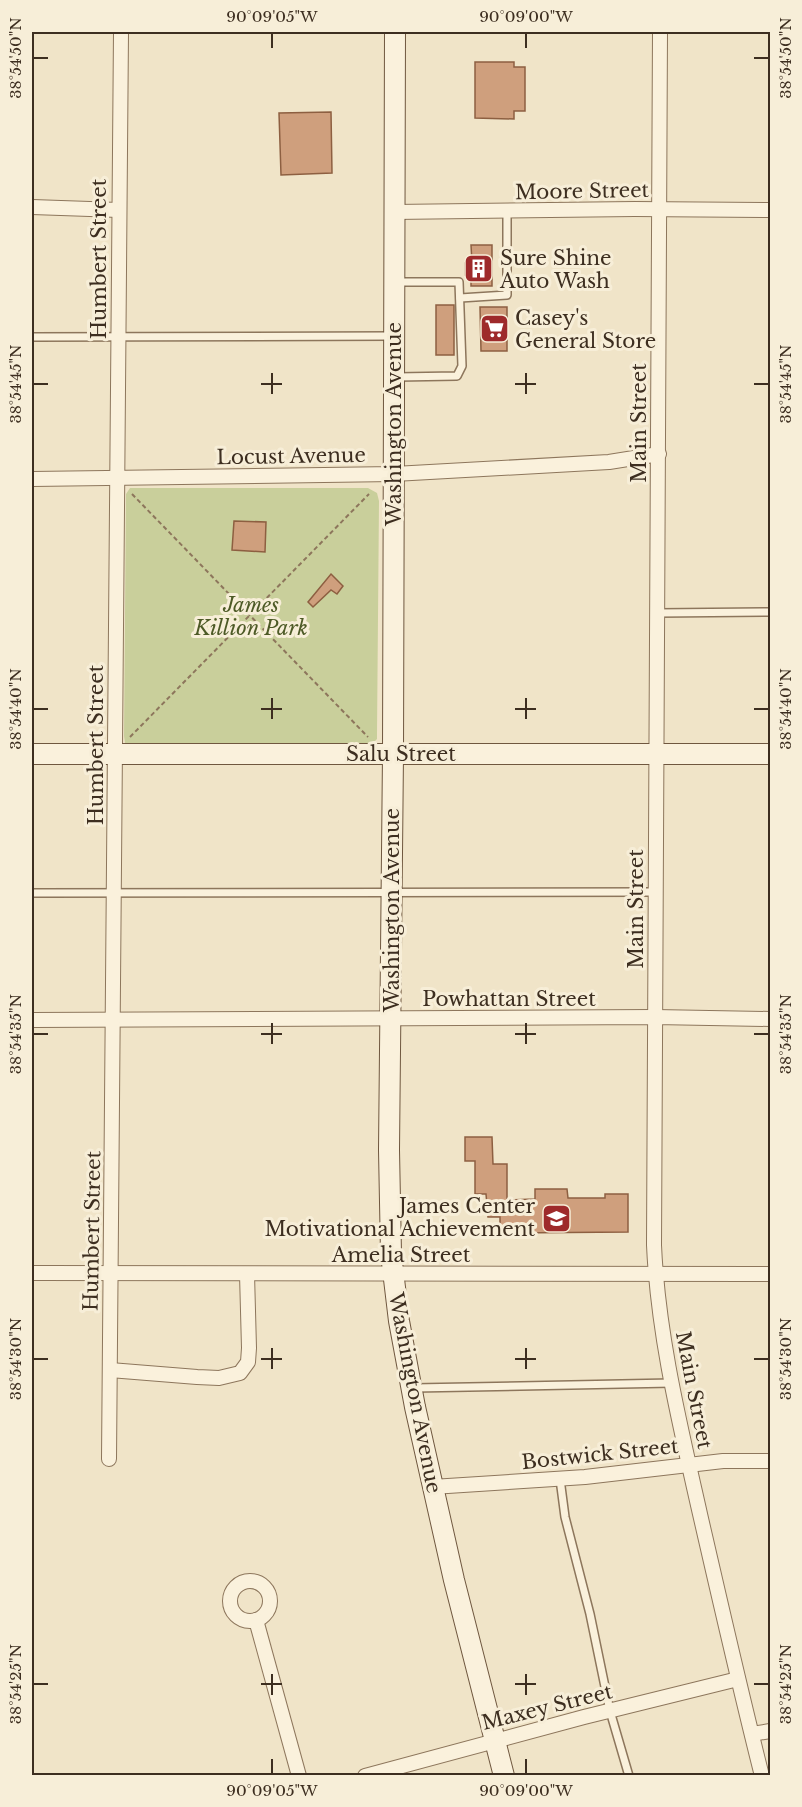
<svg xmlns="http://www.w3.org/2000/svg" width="802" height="1807" viewBox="0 0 802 1807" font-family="'Libre Baskerville',serif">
  <rect width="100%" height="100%" fill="#f0e4c8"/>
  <!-- green -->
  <path fill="#c9cf9b" d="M 130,488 L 368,488 L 377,493 L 379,501 L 377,733 L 377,739 L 374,742 L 364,744 L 128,745 L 125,743 L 124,736 L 126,494 Z"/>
  <!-- building -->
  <g fill="#cf9f7d" stroke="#8d5f41" stroke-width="1.5">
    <path d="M 475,62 L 514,62 L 514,67 L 525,67 L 525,111 L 514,111 L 514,119 L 475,118 Z"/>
    <path d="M 331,112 L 332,173 L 281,175 L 279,113 Z"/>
    <path d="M 471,245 L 492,245 L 492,286 L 471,286 L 471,275 L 465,275 L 465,263 L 472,263 Z"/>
    <rect x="436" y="305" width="18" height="50"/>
    <path d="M 480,307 L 507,307 L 507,351 L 481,351 Z"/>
    <path d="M 234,521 L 266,522 L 265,552 L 232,550 Z"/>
    <path d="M 331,574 L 343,586 L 337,594 L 331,590 L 313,607 L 308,602 Z"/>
    <path d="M 465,1137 L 492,1137 L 493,1164 L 507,1164 L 507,1200 L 535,1199 L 535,1189 L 567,1189 L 568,1198 L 605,1198 L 605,1194 L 628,1194 L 628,1232 L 500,1233 L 500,1217 L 488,1217 L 486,1194 L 475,1194 L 475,1161 L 465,1161 Z"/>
  </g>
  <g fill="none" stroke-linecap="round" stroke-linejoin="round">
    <defs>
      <g id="lane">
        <path d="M 460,298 L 507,295 L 507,211"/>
        <path d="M 32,337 L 392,336"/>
        <path d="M 397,377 L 457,376 L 462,366 L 459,282 L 397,282"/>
        <path d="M 658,613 L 770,612"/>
        <path d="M 32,893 L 656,892"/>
        <path d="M 414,1388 L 672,1383"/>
        <path d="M 560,1479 L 565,1517 L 590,1614 L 610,1711 L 629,1776"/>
      </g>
      <g id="street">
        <path d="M 660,32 L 654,1245 C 658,1336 680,1425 700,1514 C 720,1601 740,1689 762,1776"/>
        <path d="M 32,207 L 119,210"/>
        <path d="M 394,212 L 635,209 L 770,210"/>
        <path d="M 32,479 L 394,474 L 609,462 L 659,454"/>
        <path d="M 32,1020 L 655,1017 L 770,1019"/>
        <path d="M 32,1273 L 770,1274"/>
        <path d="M 110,1370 L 197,1377 L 219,1378 L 240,1373 L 248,1362 L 249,1348 L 247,1274"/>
        <path d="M 109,1459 L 121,32"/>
        <path d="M 432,1487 L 585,1477 L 723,1461 L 770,1461"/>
        <circle cx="250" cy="1601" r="20"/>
        <path d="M 256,1620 L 299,1776"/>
        <path d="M 752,1734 L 770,1731"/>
        <path d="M 365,1776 L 584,1717 L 738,1679"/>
      </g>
      <g id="secondary">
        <path d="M 395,32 L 393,754 L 389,1150 L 391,1254 L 399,1321 L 415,1407 L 454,1580 L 504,1776"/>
        <path d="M 32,754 L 770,754"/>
      </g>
    </defs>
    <!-- lane casing -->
    <use href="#lane" stroke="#8d765c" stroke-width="10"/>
    <!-- street casing -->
    <use href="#street" stroke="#8d765c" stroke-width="16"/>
    <!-- secondary casing -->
    <use href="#secondary" stroke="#6f573f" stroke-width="22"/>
    <!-- path -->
    <g stroke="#8d765c" stroke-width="2" stroke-dasharray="4.5 3" stroke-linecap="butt">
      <path d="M 132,494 L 368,737"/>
      <path d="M 130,737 L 369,494"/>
    </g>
    <!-- lane -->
    <use href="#lane" stroke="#faf1dc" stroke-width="7"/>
    <!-- street -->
    <use href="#street" stroke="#faf1dc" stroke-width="14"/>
    <!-- secondary -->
    <use href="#secondary" stroke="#faf1dc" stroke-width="20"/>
  </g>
  <!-- ticks -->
  <path fill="none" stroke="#3d2e20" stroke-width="2" d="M 272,33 L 272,48M 526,33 L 526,48M 33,58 L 48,58M 754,58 L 769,58M 272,373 L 272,394M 526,373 L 526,394M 33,384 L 48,384M 261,384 L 282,384M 515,384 L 536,384M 754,384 L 769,384M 272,698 L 272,719M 526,698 L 526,719M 33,709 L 48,709M 261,709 L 282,709M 515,709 L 536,709M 754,709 L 769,709M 272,1023 L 272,1044M 526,1023 L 526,1044M 33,1034 L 48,1034M 261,1034 L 282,1034M 515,1034 L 536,1034M 754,1034 L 769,1034M 272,1348 L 272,1369M 526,1348 L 526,1369M 33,1359 L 48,1359M 261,1359 L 282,1359M 515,1359 L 536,1359M 754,1359 L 769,1359M 272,1674 L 272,1695M 526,1674 L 526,1695M 33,1684 L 48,1684M 261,1684 L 282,1684M 515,1684 L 536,1684M 754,1684 L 769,1684M 272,1759 L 272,1774M 526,1759 L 526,1774"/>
  <!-- icons -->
  <defs>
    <symbol id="building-square" viewBox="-11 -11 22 22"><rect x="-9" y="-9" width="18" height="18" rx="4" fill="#9e2a2b" stroke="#f7eed8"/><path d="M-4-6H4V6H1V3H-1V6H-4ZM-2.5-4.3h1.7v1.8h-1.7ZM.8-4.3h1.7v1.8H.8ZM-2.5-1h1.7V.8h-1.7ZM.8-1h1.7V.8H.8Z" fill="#fff"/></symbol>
    <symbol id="supermarket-square" viewBox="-11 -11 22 22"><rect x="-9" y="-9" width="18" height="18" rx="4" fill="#9e2a2b" stroke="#f7eed8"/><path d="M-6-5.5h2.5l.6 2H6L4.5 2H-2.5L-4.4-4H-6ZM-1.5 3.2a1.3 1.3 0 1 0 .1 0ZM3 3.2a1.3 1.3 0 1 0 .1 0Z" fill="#fff"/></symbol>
    <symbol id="school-square" viewBox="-11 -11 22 22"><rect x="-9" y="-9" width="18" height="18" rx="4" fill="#9e2a2b" stroke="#f7eed8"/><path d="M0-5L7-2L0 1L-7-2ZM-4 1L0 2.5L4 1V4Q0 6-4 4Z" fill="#fff"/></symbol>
  </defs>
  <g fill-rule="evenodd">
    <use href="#building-square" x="462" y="252" width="33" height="33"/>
    <use href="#supermarket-square" x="478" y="312" width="33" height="33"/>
    <use href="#school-square" x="540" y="1202" width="33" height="33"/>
  </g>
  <g text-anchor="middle" stroke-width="6" stroke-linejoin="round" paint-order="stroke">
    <!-- street labels -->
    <g font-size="20" fill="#3d2e20" stroke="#f7eed8">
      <text transform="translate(582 191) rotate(-1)" y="7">Moore Street</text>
      <text transform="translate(99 259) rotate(-90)" y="7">Humbert Street</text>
      <text transform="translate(639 423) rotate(-90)" y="7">Main Street</text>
      <text transform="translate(394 424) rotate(-90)" y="7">Washington Avenue</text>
      <text transform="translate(291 456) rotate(-1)" y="7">Locust Avenue</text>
      <text transform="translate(96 745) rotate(-90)" y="7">Humbert Street</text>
      <text x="401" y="761">Salu Street</text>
      <text transform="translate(636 909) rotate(-90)" y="7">Main Street</text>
      <text transform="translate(392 910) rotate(-90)" y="7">Washington Avenue</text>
      <text x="509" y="1006">Powhattan Street</text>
      <text transform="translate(92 1231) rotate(-89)" y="7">Humbert Street</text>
      <text x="401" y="1262">Amelia Street</text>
      <text transform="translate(694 1390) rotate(79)" y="7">Main Street</text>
      <text transform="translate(415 1393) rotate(79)" y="7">Washington Avenue</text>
      <text transform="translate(600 1454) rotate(-6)" y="7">Bostwick Street</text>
      <text transform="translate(547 1707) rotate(-14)" y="7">Maxey Street</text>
    </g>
    <!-- poi labels -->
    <g font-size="20" fill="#3d2e20" stroke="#f7eed8" text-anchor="start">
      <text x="500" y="265">Sure Shine<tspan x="500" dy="23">Auto Wash</tspan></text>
      <text x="515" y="325">Casey's<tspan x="515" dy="23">General Store</tspan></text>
      <text x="535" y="1213" text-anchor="end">James Center<tspan x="535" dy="23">Motivational Achievement</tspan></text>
    </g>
    <!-- park labels -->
    <g font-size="20" font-style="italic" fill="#4d5a26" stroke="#f7eed8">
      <text x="251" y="612">James<tspan x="251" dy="23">Killion Park</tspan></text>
    </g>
  </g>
  <!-- border -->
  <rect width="802" height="1807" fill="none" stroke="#f7eed8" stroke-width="66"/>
  <rect x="33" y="33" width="736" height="1741" fill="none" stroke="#3d2e20" stroke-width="2"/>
  <g font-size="15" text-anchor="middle" fill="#3d2e20">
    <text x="272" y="22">90°09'05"W</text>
    <text x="526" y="22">90°09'00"W</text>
    <text transform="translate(16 58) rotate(-90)" y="5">38°54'50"N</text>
    <text transform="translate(786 58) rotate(-90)" y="5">38°54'50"N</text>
    <text transform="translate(16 384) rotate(-90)" y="5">38°54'45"N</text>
    <text transform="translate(786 384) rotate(-90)" y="5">38°54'45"N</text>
    <text transform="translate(16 709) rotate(-90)" y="5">38°54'40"N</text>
    <text transform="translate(786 709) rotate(-90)" y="5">38°54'40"N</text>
    <text transform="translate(16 1034) rotate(-90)" y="5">38°54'35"N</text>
    <text transform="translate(786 1034) rotate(-90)" y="5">38°54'35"N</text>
    <text transform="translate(16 1359) rotate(-90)" y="5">38°54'30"N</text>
    <text transform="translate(786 1359) rotate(-90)" y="5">38°54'30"N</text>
    <text transform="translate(16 1684) rotate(-90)" y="5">38°54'25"N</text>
    <text transform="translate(786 1684) rotate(-90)" y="5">38°54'25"N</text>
    <text x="272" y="1796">90°09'05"W</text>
    <text x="526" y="1796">90°09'00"W</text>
  </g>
</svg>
